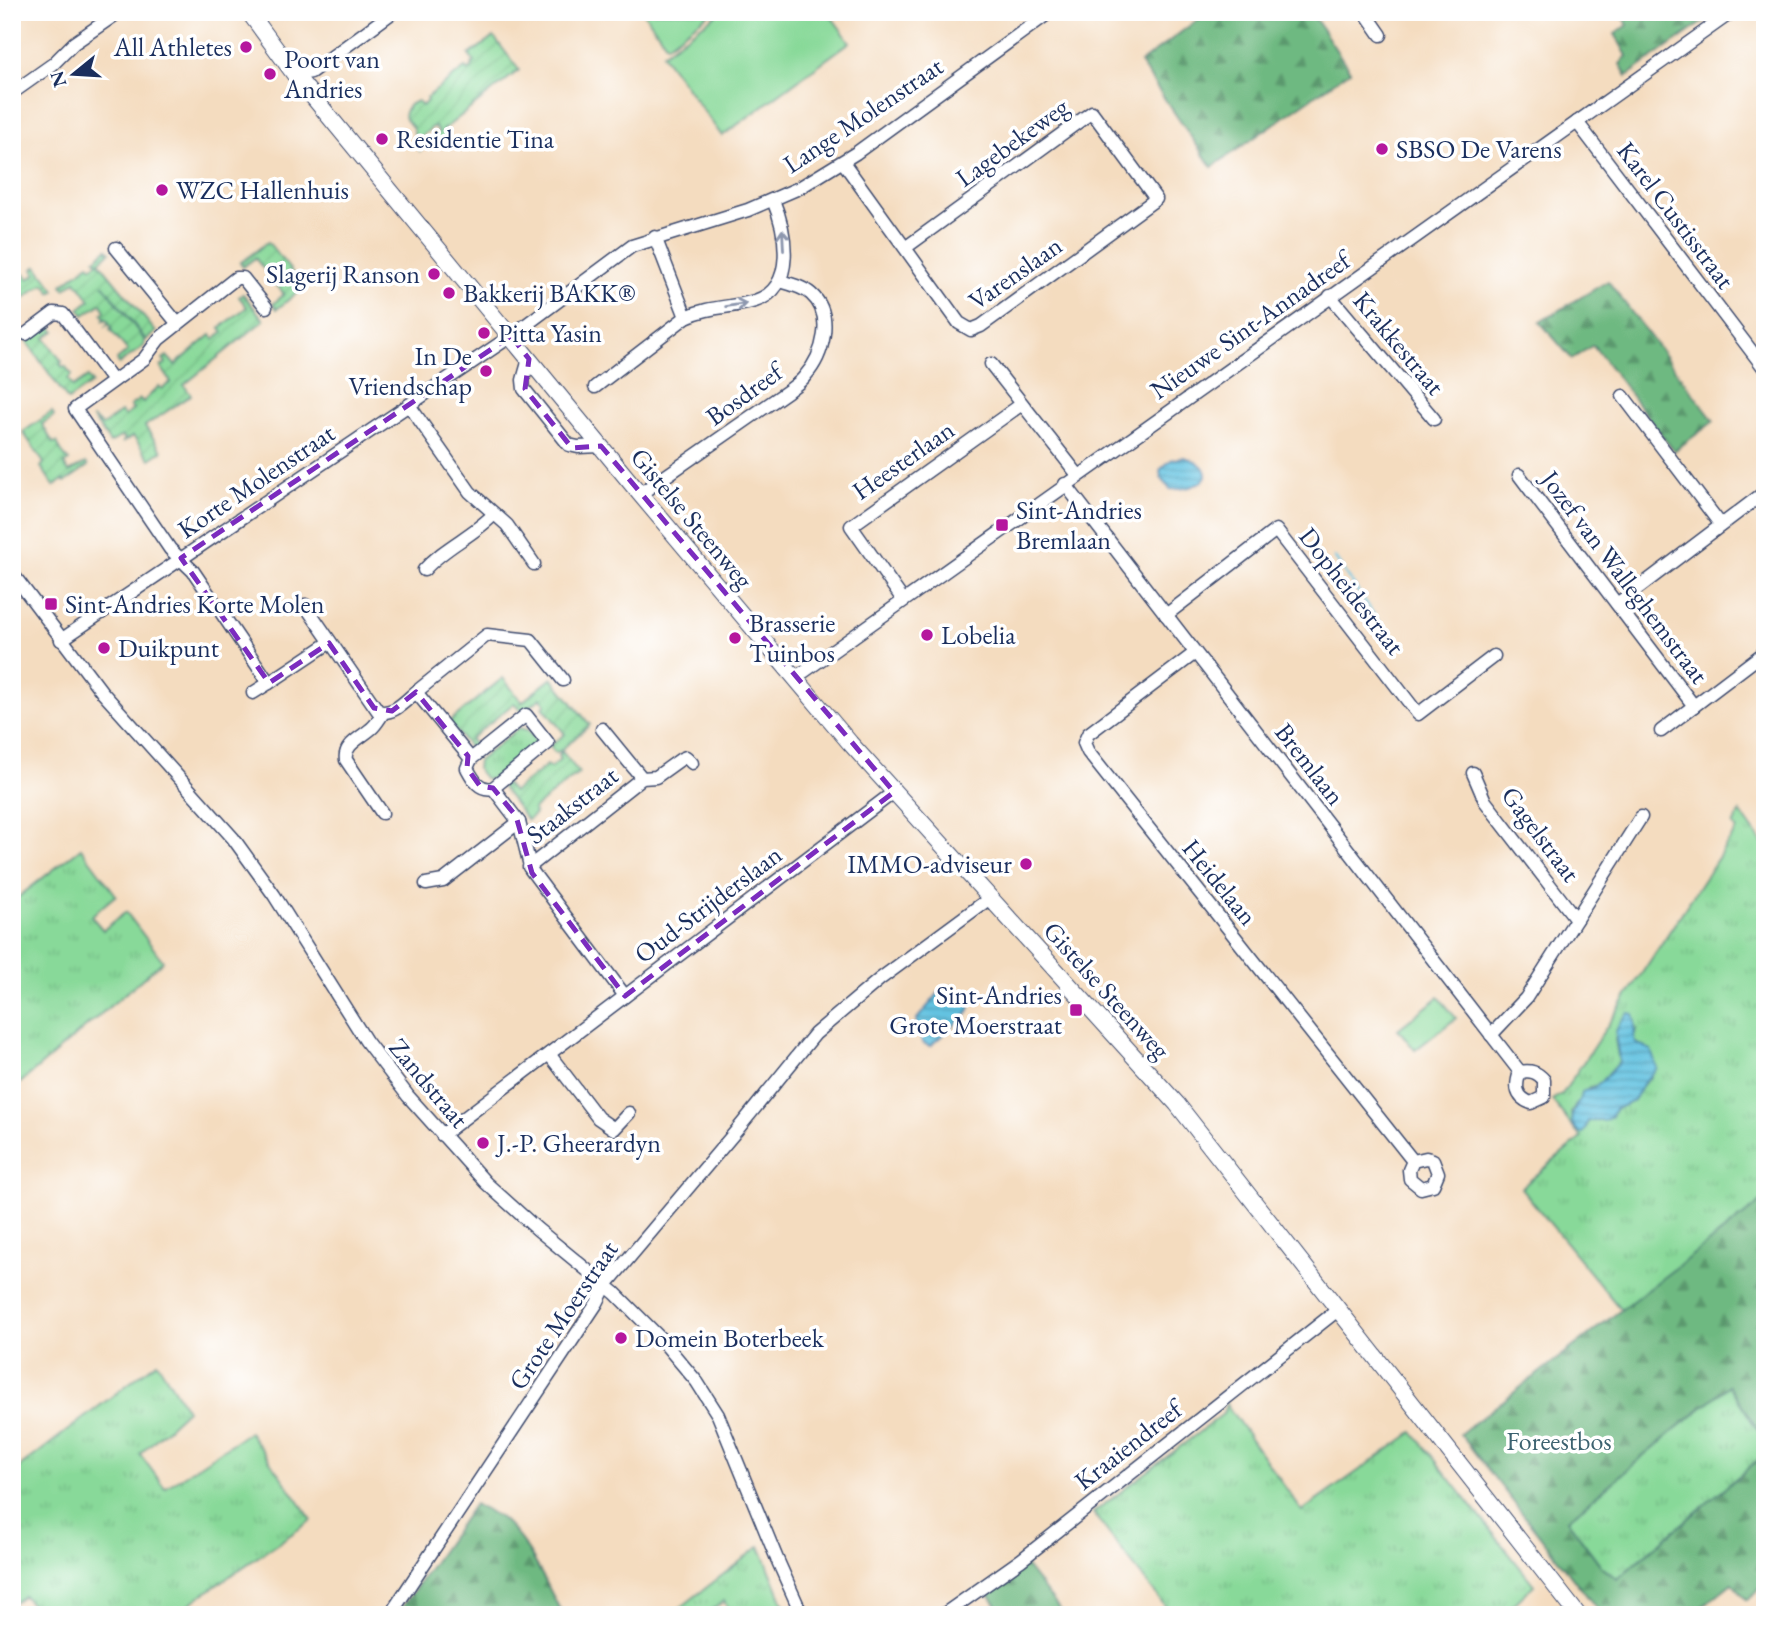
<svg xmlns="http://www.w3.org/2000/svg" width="1777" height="1627" viewBox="0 0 1777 1627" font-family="'EB Garamond',serif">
  <defs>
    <pattern id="grass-tufts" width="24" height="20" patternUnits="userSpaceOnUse" patternTransform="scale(1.75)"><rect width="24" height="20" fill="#88d999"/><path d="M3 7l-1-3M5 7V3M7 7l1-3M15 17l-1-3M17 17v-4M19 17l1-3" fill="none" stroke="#75bb86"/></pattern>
    <pattern id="forest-firs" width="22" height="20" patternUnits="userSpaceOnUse" patternTransform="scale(1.75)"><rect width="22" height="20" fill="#6eb981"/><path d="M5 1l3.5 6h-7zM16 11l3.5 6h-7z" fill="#5a976d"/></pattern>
    <pattern id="garden-furrows" width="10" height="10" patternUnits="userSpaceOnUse" patternTransform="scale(1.75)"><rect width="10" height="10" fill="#88d999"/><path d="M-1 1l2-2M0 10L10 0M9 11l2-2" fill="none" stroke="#75bb86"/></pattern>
    <pattern id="water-rules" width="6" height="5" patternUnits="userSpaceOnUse" patternTransform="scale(1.75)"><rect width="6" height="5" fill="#63c3e1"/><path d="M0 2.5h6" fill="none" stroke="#519fba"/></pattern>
  </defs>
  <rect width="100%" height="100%" fill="#fff"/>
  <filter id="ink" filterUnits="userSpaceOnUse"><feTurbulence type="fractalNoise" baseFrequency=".0143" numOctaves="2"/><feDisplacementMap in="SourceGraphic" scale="14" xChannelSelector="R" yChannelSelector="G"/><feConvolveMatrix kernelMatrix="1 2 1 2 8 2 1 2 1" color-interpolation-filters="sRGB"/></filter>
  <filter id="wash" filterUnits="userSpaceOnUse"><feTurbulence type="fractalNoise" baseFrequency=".00686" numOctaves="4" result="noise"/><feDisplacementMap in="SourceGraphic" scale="28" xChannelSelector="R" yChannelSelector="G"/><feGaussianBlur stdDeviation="1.57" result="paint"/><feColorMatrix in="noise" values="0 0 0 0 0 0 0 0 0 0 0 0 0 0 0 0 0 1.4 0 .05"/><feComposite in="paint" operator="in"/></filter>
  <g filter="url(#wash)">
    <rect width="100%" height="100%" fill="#f4dcbf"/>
    <!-- grass -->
    <g fill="url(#grass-tufts)" stroke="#52847c" stroke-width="2" fill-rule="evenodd">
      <path d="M 519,728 L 527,730 L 535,739 L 534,746 L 493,779 L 485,779 L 477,769 L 478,761 Z"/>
      <path d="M 1740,812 L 1765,847 L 1765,1199 L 1622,1311 L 1521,1188 L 1581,1138 L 1552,1100 L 1563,1093 L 1737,829 L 1733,826 ZM 1637,1029 L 1633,1037 L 1635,1043 L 1651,1050 L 1651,1077 L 1641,1086 L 1634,1101 L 1615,1109 L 1612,1116 L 1604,1120 L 1592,1119 L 1588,1121 L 1585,1130 L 1572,1122 L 1571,1112 L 1589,1087 L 1597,1086 L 1619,1062 L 1615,1039 Z"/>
      <path d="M 81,848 L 116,895 L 91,916 L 103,930 L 126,912 L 163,961 L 12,1090 L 12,902 Z"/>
      <path d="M 157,1362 L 187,1410 L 140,1454 L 165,1488 L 249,1432 L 312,1520 L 189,1604 L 194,1615 L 39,1615 L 24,1596 L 12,1605 L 12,1473 Z"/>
      <path d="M 1729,1385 L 1765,1441 L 1765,1454 L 1617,1579 L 1602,1567 L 1567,1520 Z"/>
      <path d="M 1226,1404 L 1302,1511 L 1413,1432 L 1534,1585 L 1503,1615 L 1172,1615 L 1093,1513 L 1223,1414 Z"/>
      <path d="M 760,1546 L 788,1615 L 731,1615 L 724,1601 L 705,1615 L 671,1615 Z"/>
    </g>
    <!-- forest -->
    <g fill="url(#forest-firs)" stroke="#447470" stroke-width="2">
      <path d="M 1208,12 L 1311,12 L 1350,71 L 1212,167 L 1140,63 Z"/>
      <path d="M 1619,12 L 1717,12 L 1627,76 L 1620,64 L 1627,56 L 1615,34 L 1628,25 Z"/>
      <path d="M 1608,281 L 1714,421 L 1674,451 L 1593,345 L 1572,359 L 1540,322 Z"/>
      <path d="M 1765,1199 L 1765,1441 L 1729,1385 L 1567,1520 L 1602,1567 L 1617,1579 L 1765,1454 L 1765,1585 L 1747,1600 L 1732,1583 L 1692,1615 L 1602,1615 L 1460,1434 Z"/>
      <path d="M 474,1504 C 482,1510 492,1512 499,1517 C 529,1541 544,1581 563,1615 L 397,1615 Z"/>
      <path d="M 1025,1565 L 1064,1615 L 1005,1615 L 987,1593 Z"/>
    </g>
    <!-- garden -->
    <g fill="url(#garden-furrows)" stroke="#52847c" stroke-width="2">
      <path d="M 494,37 L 519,70 L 443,130 L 447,135 L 432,147 L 429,144 L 420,151 L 419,149 L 439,132 L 434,126 L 416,141 L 413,128 L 404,117 C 405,108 409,103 418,101 L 422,106 L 427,101 L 426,98 L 465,68 L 468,71 L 473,67 L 472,64 L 474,62 L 469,55 Z"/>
      <path d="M 268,242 L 304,287 L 277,309 L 273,304 L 284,294 L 255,258 L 243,267 L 240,263 Z"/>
      <path d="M 107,249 L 110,252 L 99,262 L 156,332 L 146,340 L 103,284 L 145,341 L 144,346 L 119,364 L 117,360 L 128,351 L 110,329 L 112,328 L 109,324 L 107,325 L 109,322 L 107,319 L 104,320 L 105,318 L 102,314 L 105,311 L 101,304 L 84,315 L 79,309 L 90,300 L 76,281 L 65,289 L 62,285 L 89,264 L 92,267 L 98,262 L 95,259 Z"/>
      <path d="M 37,266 L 55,290 L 51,293 L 45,284 L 31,292 L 32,293 L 13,304 L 12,307 L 12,283 L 25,274 L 29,279 L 36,274 L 33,269 Z"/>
      <path d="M 243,294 L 264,320 L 184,385 L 191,395 L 145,426 L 162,451 L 150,459 L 133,436 L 122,443 L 125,439 L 122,436 L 110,443 L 92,417 L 102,426 L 121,412 L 124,416 L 133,410 L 130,406 L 140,399 L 143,402 L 159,386 L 162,389 L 171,382 L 161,367 L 166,363 L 163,359 L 167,356 L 175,365 L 211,335 L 214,339 L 223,332 L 220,328 L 247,307 L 239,297 Z"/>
      <path d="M 50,325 L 55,331 L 45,338 L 62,362 L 60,364 L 63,367 L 65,366 L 72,375 L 68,379 L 73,387 L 88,377 L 92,383 L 68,400 L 27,342 Z"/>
      <path d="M 52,412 L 54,416 L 42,424 L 53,443 L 57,442 L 61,451 L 69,461 L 64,464 L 69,472 L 86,463 L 88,466 L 65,482 L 63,480 L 54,486 L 41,467 L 44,463 L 23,432 Z"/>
      <path d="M 503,678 L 522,702 L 552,678 L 590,725 L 561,750 L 579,773 L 533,809 L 535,814 L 527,820 L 501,786 L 505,783 L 513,792 L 547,765 L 550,768 L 560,760 L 558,756 L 561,753 L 559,751 L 555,753 L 550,746 L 565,734 L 543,707 L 546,704 L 541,698 L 523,712 L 514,703 L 470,739 L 478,748 L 473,752 L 449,722 Z"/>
    </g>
    <!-- pitch -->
    <g fill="#88d999" stroke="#52847c" stroke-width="2">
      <path d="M 643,12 L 712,12 L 667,45 Z"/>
      <path d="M 720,12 L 828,12 L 850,42 L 722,136 L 662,54 Z"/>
      <path d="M 1439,997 L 1456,1018 L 1415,1050 L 1398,1029 Z"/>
    </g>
    <!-- water -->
    <g fill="url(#water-rules)" stroke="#3f79a0" stroke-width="2">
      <path d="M 1184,457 C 1194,460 1207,465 1206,477 C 1198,487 1182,490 1170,489 L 1161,478 L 1160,470 L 1171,460 Z"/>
      <path d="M 952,986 L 970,1007 L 968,1013 L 930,1046 L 923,1043 L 916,1028 L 917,1019 L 942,989 Z"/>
      <path d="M 1628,1013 L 1633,1014 C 1638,1025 1632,1033 1635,1043 L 1651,1050 L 1657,1068 L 1641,1086 L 1634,1101 L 1615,1109 L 1612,1116 L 1604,1121 L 1588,1121 L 1585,1130 L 1581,1134 C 1560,1116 1580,1109 1582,1092 L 1597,1086 L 1619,1062 C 1618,1036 1608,1036 1628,1013 Z"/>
    </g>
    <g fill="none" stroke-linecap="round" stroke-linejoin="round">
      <!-- stream -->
      <path stroke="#63c3e1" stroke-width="2.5" d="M 1334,557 L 1381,625"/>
    </g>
  </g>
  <g filter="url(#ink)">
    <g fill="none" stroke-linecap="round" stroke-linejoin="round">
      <defs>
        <g id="minor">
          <path d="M 1365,12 L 1381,35"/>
          <path d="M 295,75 L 311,72 L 393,12"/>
          <path d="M 12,93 L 53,64 L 74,43 L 119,12"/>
          <path d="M 1577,122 L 1765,369"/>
          <path d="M 843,162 L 959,323 L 971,330 L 981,326 L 1156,199 L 1092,112 L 905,248"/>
          <path d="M 655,237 L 686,317"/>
          <path d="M 116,248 L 178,324"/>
          <path d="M 1330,296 L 1434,419"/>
          <path d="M 266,307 L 243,278 L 236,278 L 159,339 L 144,359 L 75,409 L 170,549 L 193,571 L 269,683 L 329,643"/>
          <path d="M 26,334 L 54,313 L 63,314 L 113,381"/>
          <path d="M 529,359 L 523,380 L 524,389 L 569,445 L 578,447 L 601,446"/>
          <path d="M 991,364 L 1078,475"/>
          <path d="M 595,387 L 686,317 C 708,306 732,308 755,301 C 797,288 786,231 773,200"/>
          <path d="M 1623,396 L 1721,525"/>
          <path d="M 409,405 L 470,492 L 507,525 L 534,564"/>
          <path d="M 1519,475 L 1694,706"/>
          <path d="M 1065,484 L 1520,1072 C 1515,1086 1515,1097 1531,1103 L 1544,1097 L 1544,1080 C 1537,1072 1531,1070 1520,1072"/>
          <path d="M 640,494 L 788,391 C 794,386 801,382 805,376 C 823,356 835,315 811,294 C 803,287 791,284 780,281"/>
          <path d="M 424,570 C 444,547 473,536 494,514"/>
          <path d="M 12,573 L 102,692 L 233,838 L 274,895 L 366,1041 L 408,1096 L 486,1183 L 537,1229 L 615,1293 L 660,1338 L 697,1382 L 718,1415 L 777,1559 L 802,1615"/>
          <path d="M 903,600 L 851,526 L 1022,404"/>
          <path d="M 1617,604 L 1765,492"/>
          <path d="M 305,605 L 378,711 C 393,716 405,701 416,692 L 471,759 L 467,768 C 473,779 479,791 493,788 L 519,822 L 531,870 L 625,996"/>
          <path d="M 1166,615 L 1276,530 L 1418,714 L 1494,656"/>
          <path d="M 61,640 L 511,336 L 632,246 L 748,210 L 799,188 L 856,153 L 1050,12"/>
          <path d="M 1195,653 L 1088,734 L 1084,743 L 1088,752 L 1413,1161 L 1409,1170 L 1410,1179 L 1421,1188 L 1433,1185 L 1438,1173 L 1433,1160 L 1426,1158 L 1413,1161"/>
          <path d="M 795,678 L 1732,12"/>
          <path d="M 416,692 L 487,635 L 531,640 L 563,680"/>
          <path d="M 253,693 L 269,683"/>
          <path d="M 602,729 L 642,778"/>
          <path d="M 1661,731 L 1765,652"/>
          <path d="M 471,759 L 526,715 L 548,743 L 493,788"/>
          <path d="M 1473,773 L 1485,801 L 1576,919"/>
          <path d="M 382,813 L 346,760 C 343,744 363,737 373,727 C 377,723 380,718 383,713"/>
          <path d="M 529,867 L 642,778 L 656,777 L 681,759 L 686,757 L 692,763"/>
          <path d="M 426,884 L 443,881 L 519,822"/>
          <path d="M 1491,1035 L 1526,998 L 1641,817"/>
          <path d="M 549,1054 L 598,1118 L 614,1129 L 629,1113"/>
          <path d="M 442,1135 L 894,792"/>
          <path d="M 390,1615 L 597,1303 L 606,1285 L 737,1130 L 815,1034 L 880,979 L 990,898"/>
          <path d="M 943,1615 L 1021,1560 L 1339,1309"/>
        </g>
        <path id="major" d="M 249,12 L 295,75 L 640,494 L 850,743 L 1177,1104 L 1578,1615"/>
      </defs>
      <!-- minor casing -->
      <use href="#minor" stroke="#3c496d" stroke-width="15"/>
      <!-- major casing -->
      <use href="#major" stroke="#3c496d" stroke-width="18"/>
      <!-- minor -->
      <use href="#minor" stroke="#fff" stroke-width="12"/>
      <!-- major -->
      <use href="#major" stroke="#fff" stroke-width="16"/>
    </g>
    <!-- one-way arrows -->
    <defs><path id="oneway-shaft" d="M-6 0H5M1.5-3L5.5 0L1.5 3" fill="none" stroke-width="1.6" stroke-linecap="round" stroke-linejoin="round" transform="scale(1.75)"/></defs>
    <g stroke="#8d97ae">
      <use href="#oneway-shaft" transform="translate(783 240) rotate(-93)"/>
      <use href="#oneway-shaft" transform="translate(736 305) rotate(-9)"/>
    </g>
  </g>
  <!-- marked area -->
  <path fill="none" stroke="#7b2cbf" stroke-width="5" stroke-dasharray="14 9" stroke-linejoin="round" d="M 511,336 L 529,359 L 525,389 L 572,448 L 601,446 L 894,792 L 625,996 L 532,873 L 516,816 L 493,788 L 480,786 L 467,768 L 468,756 L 416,692 L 392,711 L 374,708 L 329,643 L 269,683 L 181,558 Z"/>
  <!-- markers -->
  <g fill="#b5179e" stroke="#fff" stroke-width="2.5">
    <circle cx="246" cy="47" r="7"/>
    <circle cx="270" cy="74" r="7"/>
    <circle cx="382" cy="139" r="7"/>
    <circle cx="1382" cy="149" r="7"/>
    <circle cx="162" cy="190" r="7"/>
    <circle cx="434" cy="274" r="7"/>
    <circle cx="449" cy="293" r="7"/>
    <circle cx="484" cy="333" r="7"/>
    <circle cx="486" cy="371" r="7"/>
    <rect x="995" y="518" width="14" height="14" rx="3.5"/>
    <rect x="44" y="597" width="14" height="14" rx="3.5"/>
    <circle cx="927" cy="635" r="7"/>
    <circle cx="735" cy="638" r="7"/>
    <circle cx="104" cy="648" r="7"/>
    <circle cx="1026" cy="864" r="7"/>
    <rect x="1069" y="1003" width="14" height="14" rx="3.5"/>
    <circle cx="483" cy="1143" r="7"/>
    <circle cx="621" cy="1338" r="7"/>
  </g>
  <g text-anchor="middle" stroke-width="7" stroke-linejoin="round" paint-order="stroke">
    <!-- poi labels -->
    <g font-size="26" fill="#1b2f5e" stroke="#fff" text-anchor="start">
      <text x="232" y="56" text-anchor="end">All Athletes</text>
      <text x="284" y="68">Poort van<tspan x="284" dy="30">Andries</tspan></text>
      <text x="396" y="148">Residentie Tina</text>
      <text x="1396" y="158">SBSO De Varens</text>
      <text x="176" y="199">WZC Hallenhuis</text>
      <text x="420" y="283" text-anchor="end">Slagerij Ranson</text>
      <text x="463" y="302">Bakkerij BAKK®</text>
      <text x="498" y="342">Pitta Yasin</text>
      <text x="472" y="365" text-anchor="end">In De<tspan x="472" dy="30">Vriendschap</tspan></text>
      <text x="1016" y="519">Sint-Andries<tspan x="1016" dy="30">Bremlaan</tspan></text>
      <text x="65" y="613">Sint-Andries Korte Molen</text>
      <text x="749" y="632">Brasserie<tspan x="749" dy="30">Tuinbos</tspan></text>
      <text x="941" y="644">Lobelia</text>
      <text x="118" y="657">Duikpunt</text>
      <text x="1012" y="873" text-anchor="end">IMMO-adviseur</text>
      <text x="1062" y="1004" text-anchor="end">Sint-Andries<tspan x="1062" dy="30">Grote Moerstraat</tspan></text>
      <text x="497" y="1152">J.-P. Gheerardyn</text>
      <text x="635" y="1347">Domein Boterbeek</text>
    </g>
    <!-- street labels -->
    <g font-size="26" fill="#1b2f5e" stroke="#fff">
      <text transform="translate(863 115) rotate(-34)" y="9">Lange Molenstraat</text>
      <text transform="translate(1012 142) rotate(-36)" y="9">Lagebekeweg</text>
      <text transform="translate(1676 215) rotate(53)" y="9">Karel Custisstraat</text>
      <text transform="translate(1015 273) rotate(-35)" y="9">Varenslaan</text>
      <text transform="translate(1250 325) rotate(-35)" y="9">Nieuwe Sint-Annadreef</text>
      <text transform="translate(1399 343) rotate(50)" y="9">Krakkestraat</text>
      <text transform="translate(744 394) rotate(-36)" y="9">Bosdreef</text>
      <text transform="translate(903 460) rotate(-35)" y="9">Heesterlaan</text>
      <text transform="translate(256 481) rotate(-34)" y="9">Korte Molenstraat</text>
      <text transform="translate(692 518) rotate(50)" y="9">Gistelse Steenweg</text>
      <text transform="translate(1625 577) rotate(53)" y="9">Jozef van Walleghemstraat</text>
      <text transform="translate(1352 591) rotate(52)" y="9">Dopheidestraat</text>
      <text transform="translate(1310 764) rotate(52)" y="9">Bremlaan</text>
      <text transform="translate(572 805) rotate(-38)" y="9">Staakstraat</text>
      <text transform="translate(1541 834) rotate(53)" y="9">Gagelstraat</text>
      <text transform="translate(1220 882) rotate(51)" y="9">Heidelaan</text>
      <text transform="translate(708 904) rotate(-37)" y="9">Oud-Strijderslaan</text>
      <text transform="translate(1107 990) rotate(48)" y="9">Gistelse Steenweg</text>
      <text transform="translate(429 1083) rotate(50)" y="9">Zandstraat</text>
      <text transform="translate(563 1315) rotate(-56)" y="9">Grote Moerstraat</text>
      <text transform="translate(1128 1445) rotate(-38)" y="9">Kraaiendreef</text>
    </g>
    <!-- park labels -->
    <g font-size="26" fill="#3c6270" stroke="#fff">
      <text x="1559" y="1450">Foreestbos</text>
    </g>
  </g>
  <!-- margin -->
  <rect width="1777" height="1627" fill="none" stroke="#fff" stroke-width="42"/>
  <!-- north arrow -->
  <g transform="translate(74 74) rotate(252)" stroke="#ffffff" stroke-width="5" paint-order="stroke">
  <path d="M0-5L12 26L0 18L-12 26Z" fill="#1b2f5e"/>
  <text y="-10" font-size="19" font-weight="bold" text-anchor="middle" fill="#1b2f5e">N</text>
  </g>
</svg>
